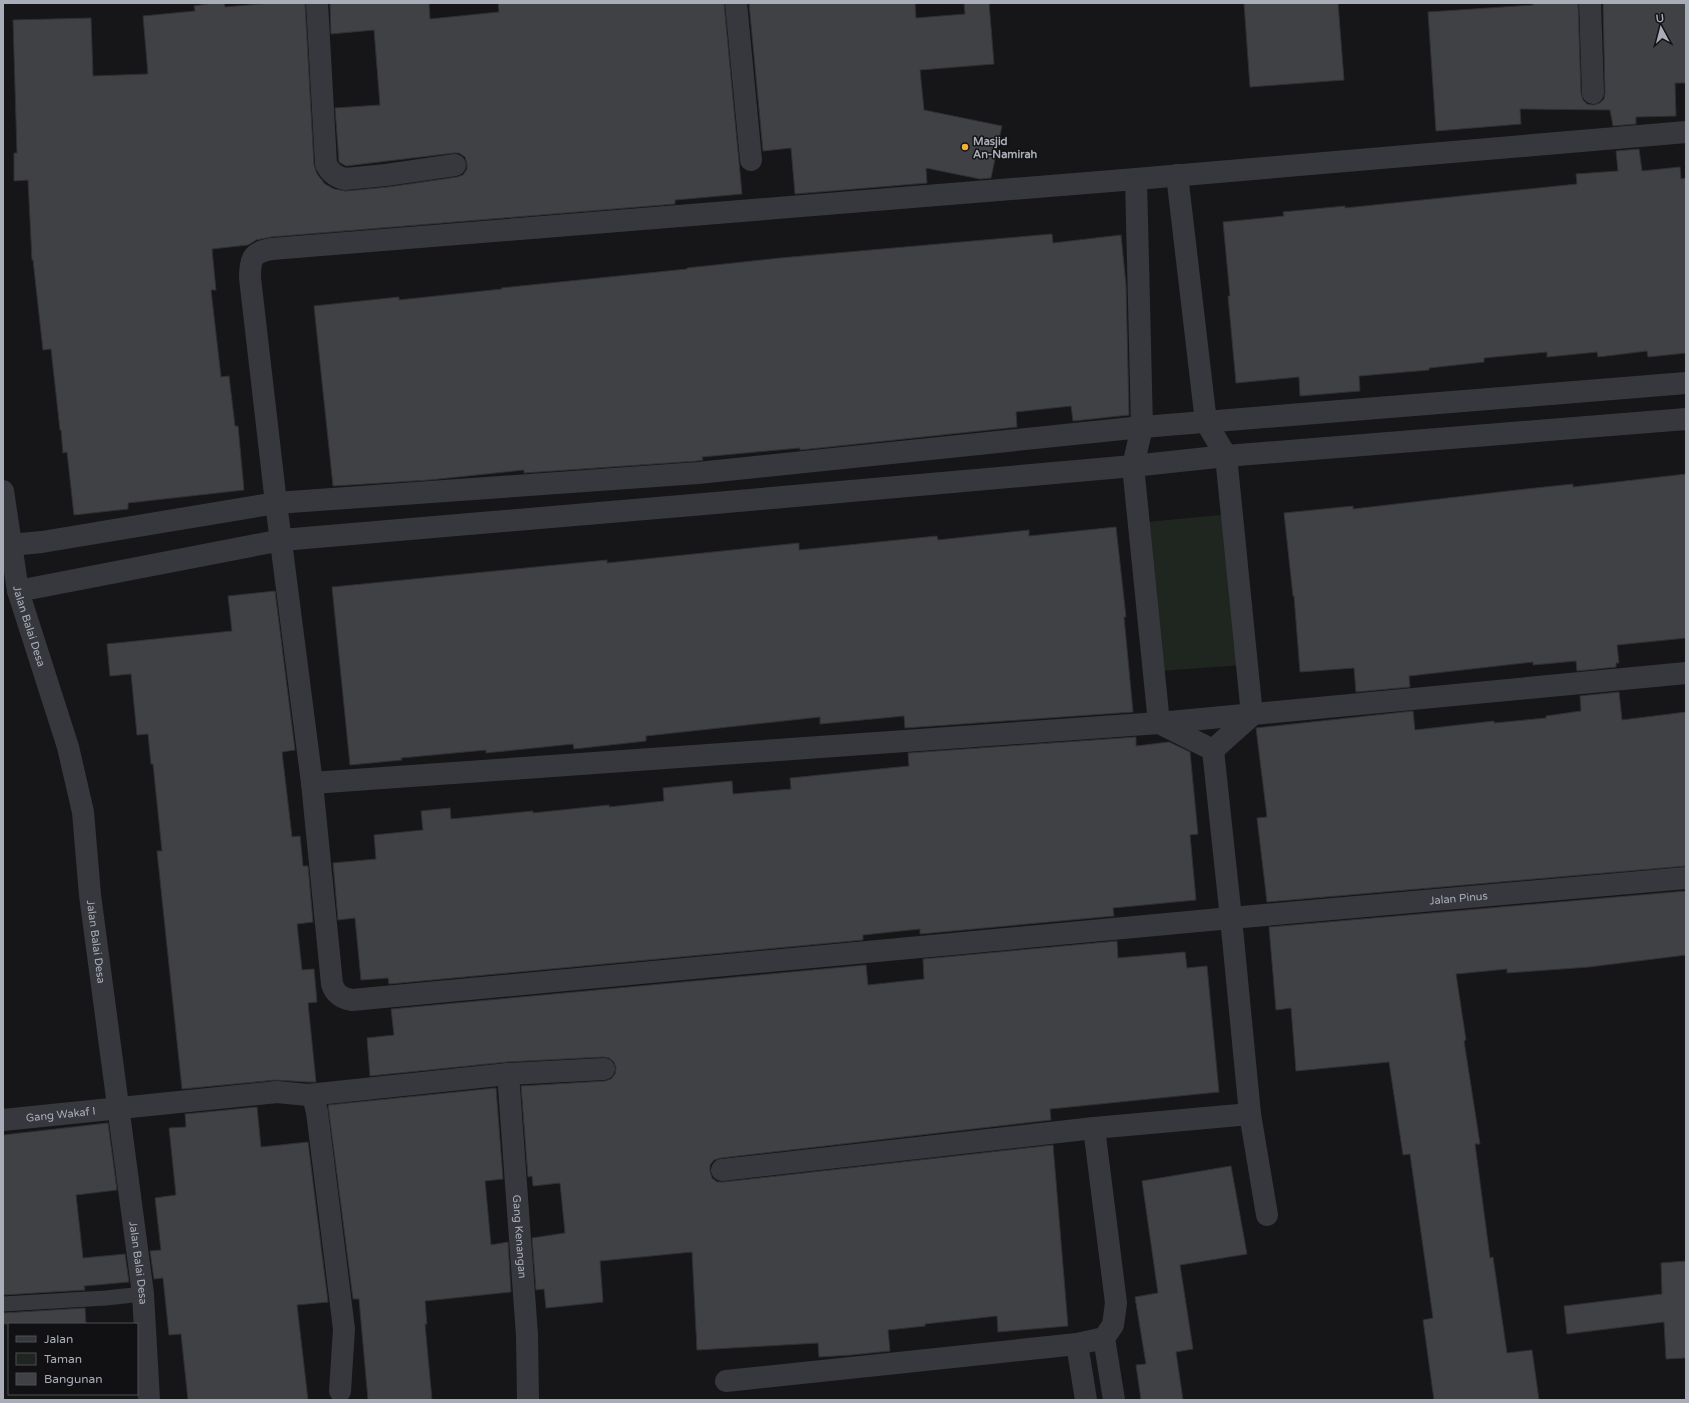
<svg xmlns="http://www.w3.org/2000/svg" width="1689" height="1403" viewBox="0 0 1689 1403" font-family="'Varela Round',sans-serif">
  <rect width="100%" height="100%" fill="#161618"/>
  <!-- green -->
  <path fill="#1e261f" d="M 1231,514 L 1243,665 L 1160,671 L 1147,522 Z"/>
  <!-- building -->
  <g fill="#404145" stroke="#303034">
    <path d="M 214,3 L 224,3 L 225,7 L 272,3 L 305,3 L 314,165 L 317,174 L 325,184 L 334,189 L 346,191 L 388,187 L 457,177 L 463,175 L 467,169 L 467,164 L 465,157 L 459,153 L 454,153 L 346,166 L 339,162 L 335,108 L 380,105 L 374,30 L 331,34 L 330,3 L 429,3 L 430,19 L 499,12 L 498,3 L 724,3 L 742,194 L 675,200 L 675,204 L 271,237 L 256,240 L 248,245 L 212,249 L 216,290 L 211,290 L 221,377 L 229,376 L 235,426 L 238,426 L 244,490 L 128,503 L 128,509 L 74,515 L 67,452 L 63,453 L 61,430 L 60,430 L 51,349 L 43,350 L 33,260 L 32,260 L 28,180 L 14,181 L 14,153 L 17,153 L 13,20 L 91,18 L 93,76 L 148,74 L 143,16 L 195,11 L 194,6 Z"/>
    <path d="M 749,3 L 915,3 L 916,18 L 965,14 L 964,3 L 989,3 L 994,64 L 920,70 L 924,110 L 1002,126 L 991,178 L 980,179 L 926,168 L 927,183 L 795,194 L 791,148 L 763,151 Z"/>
    <path d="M 1244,3 L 1338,3 L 1344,80 L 1250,87 Z"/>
    <path d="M 1533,3 L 1578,3 L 1581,93 L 1583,100 L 1587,104 L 1593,105 L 1600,103 L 1604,99 L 1605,93 L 1603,3 L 1686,3 L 1686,83 L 1675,83 L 1676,116 L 1636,117 L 1636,124 L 1613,126 L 1610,110 L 1520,109 L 1521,124 L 1436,131 L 1428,12 L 1533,5 Z"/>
    <path d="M 1639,149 L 1642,171 L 1680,167 L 1681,179 L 1686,178 L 1686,353 L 1648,357 L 1647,351 L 1598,357 L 1597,352 L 1547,357 L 1547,352 L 1484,358 L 1484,362 L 1429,368 L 1429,370 L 1359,376 L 1360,391 L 1300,396 L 1299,377 L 1236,383 L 1228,296 L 1230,296 L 1223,222 L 1284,216 L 1283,212 L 1345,206 L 1345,208 L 1577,184 L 1576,174 L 1618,171 L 1616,151 Z"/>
    <path d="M 1052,234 L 1053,243 L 1121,235 L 1126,285 L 1129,415 L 1073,421 L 1071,406 L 1016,412 L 1017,427 L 800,450 L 800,448 L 702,457 L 703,460 L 697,461 L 524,473 L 524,470 L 429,480 L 333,486 L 314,306 L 399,297 L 399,300 L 502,289 L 501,288 L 687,269 L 687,268 L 780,258 Z"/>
    <path d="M 1686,474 L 1686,638 L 1617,645 L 1619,663 L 1616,663 L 1616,667 L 1577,671 L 1576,661 L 1533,665 L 1533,662 L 1409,676 L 1410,687 L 1356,692 L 1354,668 L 1300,672 L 1294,596 L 1293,596 L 1284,513 L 1353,506 L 1353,509 L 1517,490 L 1573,484 L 1573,487 Z"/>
    <path d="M 1116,527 L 1126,617 L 1124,617 L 1133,712 L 905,728 L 904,716 L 820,724 L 820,717 L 646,736 L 646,741 L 574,749 L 573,744 L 486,753 L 486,750 L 401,758 L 402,760 L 350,765 L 332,587 L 607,560 L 607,563 L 799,543 L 799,550 L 937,536 L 938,540 L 1029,530 L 1029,536 Z"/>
    <path d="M 275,591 L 295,750 L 282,752 L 292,837 L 300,836 L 303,866 L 308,866 L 313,922 L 297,924 L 302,970 L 314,969 L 317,1002 L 308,1003 L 316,1082 L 308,1082 L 276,1080 L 182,1089 L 157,851 L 162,851 L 153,764 L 151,764 L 148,734 L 137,735 L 131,674 L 110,676 L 107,644 L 232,631 L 228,596 Z"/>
    <path d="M 1619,692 L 1622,720 L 1686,712 L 1686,866 L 1267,902 L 1257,818 L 1267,817 L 1256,728 L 1413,711 L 1415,730 L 1494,721 L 1494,723 L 1546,718 L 1546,716 L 1581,711 L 1580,696 Z"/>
    <path d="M 1136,737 L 1136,746 L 1169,742 L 1190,752 L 1198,834 L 1190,835 L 1196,900 L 1113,908 L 1114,916 L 920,934 L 920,929 L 863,935 L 863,940 L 389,984 L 388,978 L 361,980 L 355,918 L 338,920 L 333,863 L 376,859 L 374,835 L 423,830 L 421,811 L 450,808 L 451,819 L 533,811 L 533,813 L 609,805 L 609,807 L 664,801 L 663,788 L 732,781 L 733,794 L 791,789 L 790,778 L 909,766 L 908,753 Z"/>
    <path d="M 1686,891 L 1686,955 L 1589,967 L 1507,973 L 1507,969 L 1456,974 L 1466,1040 L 1464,1041 L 1480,1144 L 1475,1144 L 1490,1258 L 1493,1257 L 1507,1353 L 1532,1350 L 1539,1400 L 1434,1400 L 1423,1320 L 1433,1318 L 1410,1154 L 1403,1155 L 1389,1062 L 1296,1071 L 1291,1008 L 1276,1010 L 1269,927 Z"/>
    <path d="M 1117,941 L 1118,958 L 1185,952 L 1187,968 L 1207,966 L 1219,1092 L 1050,1109 L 1051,1120 L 721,1158 L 714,1160 L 710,1165 L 710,1171 L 712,1178 L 717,1182 L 723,1182 L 1053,1145 L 1068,1326 L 998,1332 L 997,1316 L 925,1324 L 925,1326 L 888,1330 L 890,1351 L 851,1355 L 819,1357 L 818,1343 L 697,1350 L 692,1252 L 600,1261 L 603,1302 L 546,1308 L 544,1289 L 536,1290 L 532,1238 L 565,1233 L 560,1183 L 533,1186 L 532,1176 L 528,1177 L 521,1086 L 605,1081 L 611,1079 L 615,1074 L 616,1068 L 614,1062 L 609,1058 L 603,1057 L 507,1062 L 370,1076 L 367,1038 L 394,1035 L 391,1009 L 866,965 L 868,985 L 924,979 L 923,959 Z"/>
    <path d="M 496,1088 L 503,1179 L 485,1181 L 491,1245 L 508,1242 L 511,1292 L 425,1301 L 427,1324 L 425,1324 L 432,1400 L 368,1400 L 359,1299 L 353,1299 L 328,1105 Z"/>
    <path d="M 257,1107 L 261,1147 L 308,1142 L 328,1302 L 297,1305 L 308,1400 L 188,1400 L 181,1334 L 169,1335 L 163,1278 L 154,1279 L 150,1251 L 161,1250 L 155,1198 L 176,1195 L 169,1128 L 186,1127 L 185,1114 Z"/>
    <path d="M 108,1123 L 117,1190 L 76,1195 L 83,1258 L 125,1254 L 129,1282 L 84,1286 L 85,1290 L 3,1295 L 3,1135 Z"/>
    <path d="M 1231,1166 L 1247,1254 L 1180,1265 L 1193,1349 L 1176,1352 L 1183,1400 L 1141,1400 L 1136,1365 L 1146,1364 L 1135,1297 L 1158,1293 L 1142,1181 Z"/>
    <path d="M 1686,1261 L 1686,1358 L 1666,1359 L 1664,1322 L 1567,1334 L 1564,1306 L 1662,1294 L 1661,1263 Z"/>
    <path d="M 85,1308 L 86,1324 L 3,1324 L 3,1313 Z"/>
  </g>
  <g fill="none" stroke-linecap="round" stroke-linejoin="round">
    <!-- lane -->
    <path stroke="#37383d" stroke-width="15" d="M 3,1304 L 106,1298 L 143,1294"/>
    <!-- street -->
    <g stroke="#37383d" stroke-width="22">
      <path d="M 317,3 L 326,164 C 330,173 336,177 345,179 L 386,175 L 455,165"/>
      <path d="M 736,3 L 751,160"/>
      <path d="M 1590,3 L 1593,93"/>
      <path id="s1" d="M 1686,132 L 1136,179 L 272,249 C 252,252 250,259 250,278 L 276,503 L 312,783 L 332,984 C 335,994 341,998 352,1000 L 1231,918 L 1686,878"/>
      <path d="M 1177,175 L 1206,422 L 1226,456 L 1252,715 L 1213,750"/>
      <path d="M 1136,179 L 1142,427 L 1133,466 L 1159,723 L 1213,750"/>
      <path id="s2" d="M 3,491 L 18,591 L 68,747 L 83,812 L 90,895 L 143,1294 L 149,1400"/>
      <path d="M 10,545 L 42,542 L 276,503 L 698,473 L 1142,427 L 1686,383"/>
      <path d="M 18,591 L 282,540 L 704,504 L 1133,466 L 1226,456 L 1686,419"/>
      <path d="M 1213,750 L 1231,918 L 1250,1114 L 1267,1215"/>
      <path d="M 312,783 L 1159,723 L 1686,673"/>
      <path id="s3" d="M 508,1074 L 527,1335 L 528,1400"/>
      <path d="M 308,1095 L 508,1074 L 604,1069"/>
      <path id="s4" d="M 3,1120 L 277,1092 L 308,1095 L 314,1100 L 317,1112 L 344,1329 L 340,1391"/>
      <path d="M 722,1170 L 1094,1128 L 1250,1114"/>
      <path d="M 1104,1338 L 1114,1400"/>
      <path d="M 1077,1344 L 1086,1400"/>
      <path d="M 726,1381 L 1077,1344 L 1104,1338 L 1113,1325 L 1116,1303 L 1094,1128"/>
    </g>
  </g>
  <!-- markers -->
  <circle fill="#f2b134" stroke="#111113" stroke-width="1.5" cx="965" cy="147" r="4"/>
  <g text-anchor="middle" stroke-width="3" stroke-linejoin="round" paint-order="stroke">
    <!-- poi labels -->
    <g font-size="11" font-weight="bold" fill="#a8adb8" stroke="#111113" text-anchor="start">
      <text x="973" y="145">Masjid<tspan x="973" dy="13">An-Namirah</tspan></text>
    </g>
    <!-- street labels -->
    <g font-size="11" fill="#a8adb8" stroke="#111113">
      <text dy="4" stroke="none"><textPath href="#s2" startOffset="138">Jalan Balai Desa</textPath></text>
      <text dy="4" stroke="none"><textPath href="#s1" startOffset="3310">Jalan Pinus</textPath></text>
      <text dy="4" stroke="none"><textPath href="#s2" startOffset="462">Jalan Balai Desa</textPath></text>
      <text dy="4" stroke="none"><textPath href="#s4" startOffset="58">Gang Wakaf I</textPath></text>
      <text dy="4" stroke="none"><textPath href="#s3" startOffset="163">Gang Kenangan</textPath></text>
      <text dy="4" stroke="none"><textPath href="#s2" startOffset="786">Jalan Balai Desa</textPath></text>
    </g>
  </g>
  <!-- border -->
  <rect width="1689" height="1403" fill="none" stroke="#a8adb8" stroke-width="8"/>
  <!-- legend -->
  <rect x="8" y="1323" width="130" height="72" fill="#111113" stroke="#4d4f55"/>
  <rect x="16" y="1336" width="20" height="6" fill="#37383d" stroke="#4d4f55"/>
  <text x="44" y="1343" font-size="12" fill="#a8adb8">Jalan</text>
  <rect x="16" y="1353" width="20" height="12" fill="#1e261f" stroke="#4d4f55"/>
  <text x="44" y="1363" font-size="12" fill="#a8adb8">Taman</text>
  <rect x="16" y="1373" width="20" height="12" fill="#404145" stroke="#4d4f55"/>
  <text x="44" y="1383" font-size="12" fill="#a8adb8">Bangunan</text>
  <!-- north arrow -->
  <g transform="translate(1661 28) rotate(353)" stroke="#111113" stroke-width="3" paint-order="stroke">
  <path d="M0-3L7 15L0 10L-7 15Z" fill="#a8adb8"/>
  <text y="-6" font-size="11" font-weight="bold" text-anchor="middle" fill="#a8adb8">U</text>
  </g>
</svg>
